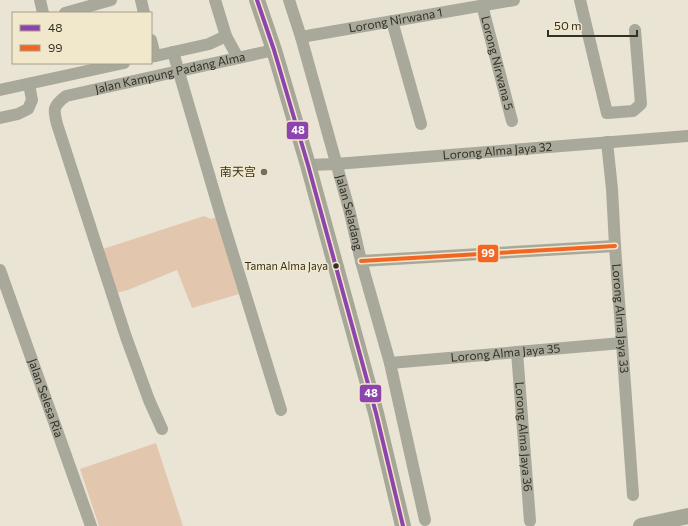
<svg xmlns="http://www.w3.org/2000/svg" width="688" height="526" viewBox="0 0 688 526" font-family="Commissioner,'Noto Sans SC',sans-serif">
  <rect width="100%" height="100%" fill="#e9e4d4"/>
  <!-- green -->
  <g fill="#e3c6ae">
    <path d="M 204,216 L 211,219 L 218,217 L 239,294 L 192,308 L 177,270 L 128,290 L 116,293 L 103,249 Z"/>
    <path d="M 156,443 L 183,526 L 99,526 L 80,469 Z"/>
  </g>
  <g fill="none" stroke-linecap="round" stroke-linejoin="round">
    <!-- street -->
    <g stroke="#a8a89b" stroke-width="12">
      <path d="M 40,0 L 43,13"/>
      <path d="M 141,0 L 144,13"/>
      <path d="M 215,0 L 226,36 L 238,58"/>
      <path id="s1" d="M 289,0 L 301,37 L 349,209 L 361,261 L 390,363 L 425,520"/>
      <path d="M 580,0 L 607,113 L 633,111 L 641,104 L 635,30"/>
      <path id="s2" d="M 482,5 L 512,121"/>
      <path d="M 65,13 L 111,0"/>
      <path d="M 392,21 L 421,124"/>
      <path id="s3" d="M 301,37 L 514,0"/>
      <path d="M 151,40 L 155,56"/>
      <path d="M 173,52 L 219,209 L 281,410"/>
      <path d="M 151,57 L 209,44 L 226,36"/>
      <path d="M 0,90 L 124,63"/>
      <path d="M 0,118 L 18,114 L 28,109 L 32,100 L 29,84"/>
      <path id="s4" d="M 607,142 L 612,189 L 615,246 L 633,495"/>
      <path id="s5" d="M 308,165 L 336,164 L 688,136"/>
      <path d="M 361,261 L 615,246"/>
      <path id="s6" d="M 0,270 L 91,526"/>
      <path id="s7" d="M 517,352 L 530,521"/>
      <path id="s8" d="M 390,363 L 622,343"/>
      <path id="s9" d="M 162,429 L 149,400 L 126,337 L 57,124 C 53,109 53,106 66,96 L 274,50"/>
    </g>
    <!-- secondary -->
    <g stroke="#a7a797" stroke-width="16">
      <path d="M 257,0 L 274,50 L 308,165 L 376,413 L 403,526"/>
      <path d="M 641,526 L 688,516"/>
    </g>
    <defs>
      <path id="bus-1" d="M 257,0 L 274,50 L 308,165 L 376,413 L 403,526"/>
      <path id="bus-2" d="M 361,261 L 615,246"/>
    </defs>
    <!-- bus-1 casing -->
    <use href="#bus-1" stroke="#f1e8cc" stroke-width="7"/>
    <!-- bus-2 casing -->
    <use href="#bus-2" stroke="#f1e8cc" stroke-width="7"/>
    <!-- bus-1 -->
    <use href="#bus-1" stroke="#8e44ad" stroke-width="4"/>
    <!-- bus-2 -->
    <use href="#bus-2" stroke="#f26522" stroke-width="4"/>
  </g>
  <!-- markers -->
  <circle fill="#736f62" stroke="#f1e8cc" stroke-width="1.5" cx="264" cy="172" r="4"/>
  <circle fill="#333025" stroke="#f1e8cc" stroke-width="1.5" cx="336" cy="266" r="3.5"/>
  <g text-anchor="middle" stroke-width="3" stroke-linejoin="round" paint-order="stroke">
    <!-- bus labels -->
    <g font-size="11" fill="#333025" stroke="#f1e8cc" text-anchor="end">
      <text x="328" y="270">Taman Alma Jaya</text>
    </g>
    <!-- street labels -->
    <g font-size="12" fill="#333025" stroke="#f1e8cc">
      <text dy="4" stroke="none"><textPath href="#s3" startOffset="96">Lorong Nirwana 1</textPath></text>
      <text dy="4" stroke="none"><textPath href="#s2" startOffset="60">Lorong Nirwana 5</textPath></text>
      <text dy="4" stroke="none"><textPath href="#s9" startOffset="462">Jalan Kampung Padang Alma</textPath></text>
      <text dy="4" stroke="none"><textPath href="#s5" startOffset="190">Lorong Alma Jaya 32</textPath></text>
      <text dy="4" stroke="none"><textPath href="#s1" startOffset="221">Jalan Seladang</textPath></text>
      <text dy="4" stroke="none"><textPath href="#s4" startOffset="177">Lorong Alma Jaya 33</textPath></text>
      <text dy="4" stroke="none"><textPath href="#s8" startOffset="116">Lorong Alma Jaya 35</textPath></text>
      <text dy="4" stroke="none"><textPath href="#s6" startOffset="136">Jalan Selesa Ria</textPath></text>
      <text dy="4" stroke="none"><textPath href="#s7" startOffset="85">Lorong Alma Jaya 36</textPath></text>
    </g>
    <!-- poi labels -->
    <g font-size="12" fill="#333025" stroke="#f1e8cc" text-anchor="end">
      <text x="256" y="176">南天宫</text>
    </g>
  </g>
  <g stroke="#f1e8cc" stroke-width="1.5">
    <rect x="286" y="121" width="23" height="19" rx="4" fill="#8e44ad"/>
    <rect x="477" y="244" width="22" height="19" rx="4" fill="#f26522"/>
    <rect x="359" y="384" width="23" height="19" rx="4" fill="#8e44ad"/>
  </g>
  <g font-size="11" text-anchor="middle" font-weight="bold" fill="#fff">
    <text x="298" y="134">48</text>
    <text x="488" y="257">99</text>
    <text x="371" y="397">48</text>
  </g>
  <!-- legend -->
  <rect x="12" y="12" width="140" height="52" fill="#f1e8cc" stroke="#a59e89"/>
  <rect x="20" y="25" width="20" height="6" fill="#8e44ad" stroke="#a59e89"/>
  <text x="48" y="32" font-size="12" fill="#333025">48</text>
  <rect x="20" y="45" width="20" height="6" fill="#f26522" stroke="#a59e89"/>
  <text x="48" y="52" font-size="12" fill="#333025">99</text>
  <!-- scale -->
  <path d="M548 30v6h89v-6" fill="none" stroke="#333025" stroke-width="2"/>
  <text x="554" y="30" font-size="12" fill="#333025" stroke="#f1e8cc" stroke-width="3" paint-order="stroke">50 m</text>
</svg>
